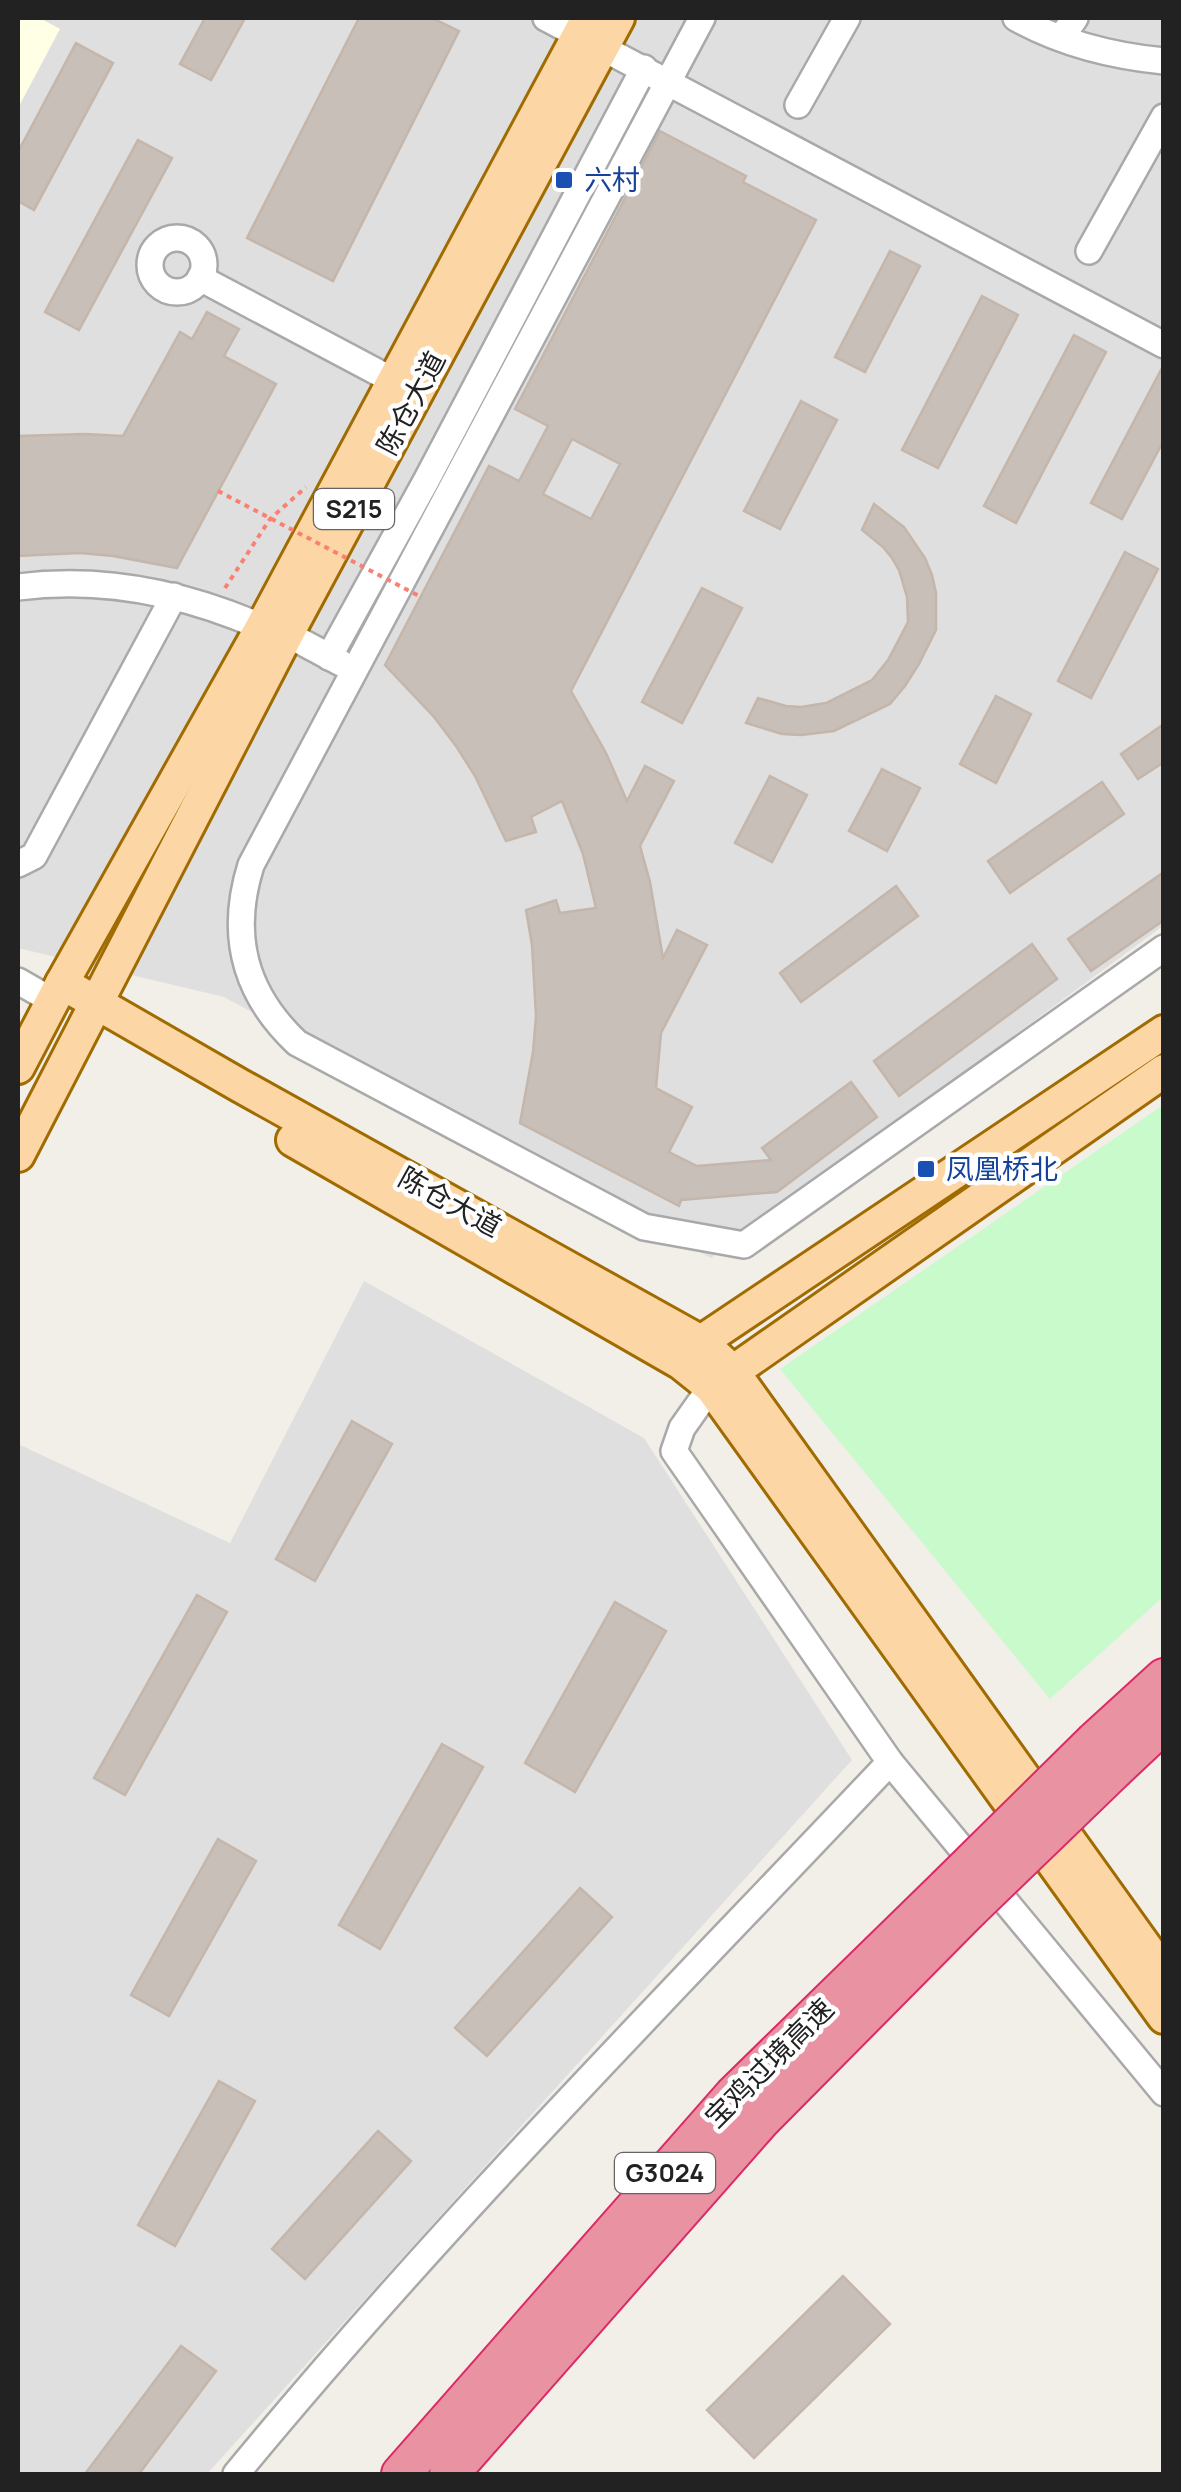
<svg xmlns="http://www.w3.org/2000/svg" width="1181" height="2492" viewBox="0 0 1181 2492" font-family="Manrope,'Noto Sans SC',sans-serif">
  <rect width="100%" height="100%" fill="#f2efe9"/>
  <!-- residential -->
  <g fill="#e0dfdf">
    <path d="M 18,18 L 1163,18 L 1163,926 L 711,1258 L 224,997 L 18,948 Z"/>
    <path d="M 364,1281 L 644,1438 L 852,1760 L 207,2474 L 18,2474 L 18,1444 L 230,1543 Z"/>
  </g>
  <!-- education -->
  <path fill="#ffffe5" d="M 18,18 L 40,18 L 60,29 L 18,108 Z"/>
  <!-- park -->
  <path fill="#c8facc" d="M 1163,1105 L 1163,1597 L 1050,1699 L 780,1369 Z"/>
  <!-- building -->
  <g fill="#c7bfb8" stroke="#c4b6ab" stroke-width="2.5" fill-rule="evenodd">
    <path d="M 205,18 L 245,18 L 211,80 L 180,64 Z"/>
    <path d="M 359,18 L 432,18 L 459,31 L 333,281 L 247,238 Z"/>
    <path d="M 76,43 L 113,63 L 34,210 L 18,201 L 18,152 Z"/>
    <path d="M 660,131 L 746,176 L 743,182 L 816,220 L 571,691 L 606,753 L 627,801 L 645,766 L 674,781 L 640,846 L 650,882 L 663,958 L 677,930 L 707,945 L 661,1033 L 656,1088 L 692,1107 L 669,1152 L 697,1166 L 771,1160 L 762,1148 L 851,1082 L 877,1117 L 777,1192 L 681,1200 L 679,1206 L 520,1123 L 533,1052 L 536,1016 L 532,945 L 526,910 L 556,900 L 560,913 L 596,908 L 583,854 L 562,801 L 531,817 L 536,832 L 506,841 L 475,776 L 456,746 L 434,717 L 385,665 L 489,466 L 519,481 L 548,426 L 515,409 ZM 572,439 L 620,464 L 591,519 L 543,494 Z"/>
    <path d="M 138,140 L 172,158 L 79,330 L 45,312 Z"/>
    <path d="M 890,251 L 920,266 L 865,372 L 835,357 Z"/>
    <path d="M 982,296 L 1018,315 L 938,468 L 902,450 Z"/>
    <path d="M 207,312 L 239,329 L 224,356 L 276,384 L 177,568 L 113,556 L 80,553 L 18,556 L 18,436 L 84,434 L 123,436 L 180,332 L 192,339 Z"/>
    <path d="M 1074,335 L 1106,352 L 1016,523 L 984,506 Z"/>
    <path d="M 1164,364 L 1164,440 L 1122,519 L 1091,503 Z"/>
    <path d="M 801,401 L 837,420 L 780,529 L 744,511 Z"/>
    <path d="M 874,504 L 904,527 L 925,558 L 932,575 L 936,593 L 936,630 L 919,664 L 905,686 L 890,704 L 834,731 L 801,735 L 782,734 L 746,723 L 758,698 L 786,706 L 801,707 L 826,703 L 872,680 L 888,660 L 908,622 L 907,597 L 899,570 L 892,558 L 883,547 L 862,530 Z"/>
    <path d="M 1125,552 L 1158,569 L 1091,698 L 1058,681 Z"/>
    <path d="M 702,588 L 742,608 L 682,723 L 642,702 Z"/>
    <path d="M 996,696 L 1031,714 L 996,783 L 960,764 Z"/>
    <path d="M 1164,724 L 1164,762 L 1138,779 L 1121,754 Z"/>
    <path d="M 882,769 L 920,788 L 887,851 L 849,831 Z"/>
    <path d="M 770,776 L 807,795 L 772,862 L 735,843 Z"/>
    <path d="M 1102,782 L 1124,814 L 1010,893 L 988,861 Z"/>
    <path d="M 1164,872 L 1164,920 L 1091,971 L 1068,939 Z"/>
    <path d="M 896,886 L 918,916 L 801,1002 L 780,973 Z"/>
    <path d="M 1032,944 L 1057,979 L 899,1096 L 874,1061 Z"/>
    <path d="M 352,1421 L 392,1444 L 315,1581 L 276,1559 Z"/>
    <path d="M 197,1595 L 227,1612 L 125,1795 L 94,1778 Z"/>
    <path d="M 615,1602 L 666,1631 L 575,1792 L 525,1763 Z"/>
    <path d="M 442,1744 L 483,1767 L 380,1949 L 339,1925 Z"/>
    <path d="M 218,1839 L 256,1861 L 169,2016 L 131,1995 Z"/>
    <path d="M 580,1888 L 612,1917 L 487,2056 L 455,2028 Z"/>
    <path d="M 219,2081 L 255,2101 L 175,2246 L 138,2225 Z"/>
    <path d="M 378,2131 L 411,2161 L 305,2279 L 272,2249 Z"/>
    <path d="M 843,2276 L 890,2324 L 754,2458 L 707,2410 Z"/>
    <path d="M 181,2346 L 216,2371 L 139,2474 L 85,2474 Z"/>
  </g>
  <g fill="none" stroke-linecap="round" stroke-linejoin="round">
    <defs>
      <g id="minor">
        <path d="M 546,18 L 1164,345"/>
        <path d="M 702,18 L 251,865 C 229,935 244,993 297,1043 L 644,1227 L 744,1245 L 1164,948"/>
        <path d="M 1016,18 C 1061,43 1112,56 1164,61"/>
        <path d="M 1061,38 L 1075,18"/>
        <path d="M 798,105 L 847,18"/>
        <circle cx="177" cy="265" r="27"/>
        <path d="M 1089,251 L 1164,117"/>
        <path d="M 200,278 L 394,381"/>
        <path d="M 18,587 C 102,576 184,593 262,627"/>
        <path d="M 287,634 L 341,663"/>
        <path d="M 329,657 L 426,481 L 644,68"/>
        <path d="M 18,864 L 34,856 L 174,596"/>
        <path d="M 18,981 L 51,1000"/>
        <path d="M 711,1387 L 682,1428 L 674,1451 L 890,1762 L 1164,2093"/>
        <path d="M 236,2474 C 441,2225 669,1996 890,1762"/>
      </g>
      <g id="major">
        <path d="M 62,983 L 262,627 L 588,18"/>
        <path d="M 18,1067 L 62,983 L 239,1085 L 701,1342 L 733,1372 L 1164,1973"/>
        <path d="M 293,1140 L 681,1363 L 711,1387 L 1164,1071"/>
        <path d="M 18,1155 L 287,634 L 618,18"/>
        <path d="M 688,1356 L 701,1342 L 1164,1032"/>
        <path d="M 711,1387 L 1164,2017"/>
      </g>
      <g id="highway">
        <path d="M 1095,1741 L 1164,1678"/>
        <path d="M 1115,1769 L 1164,1723"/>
        <path d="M 401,2474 L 734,2095 L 946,1888"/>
        <path d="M 449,2474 L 760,2121 L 969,1910"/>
      </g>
    </defs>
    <!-- minor casing -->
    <use href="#minor" stroke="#a9a9a9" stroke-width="30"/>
    <!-- major casing -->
    <use href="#major" stroke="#a06b00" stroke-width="38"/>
    <!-- highway casing -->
    <use href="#highway" stroke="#dc2a67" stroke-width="42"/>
    <!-- path -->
    <path stroke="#fa8072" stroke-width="4" stroke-dasharray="5 5" stroke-linecap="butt" d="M 225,588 L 270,519 L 306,487"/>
    <!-- minor -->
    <use href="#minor" stroke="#fff" stroke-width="25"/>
    <!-- major -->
    <use href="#major" stroke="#fcd6a4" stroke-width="32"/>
    <!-- highway -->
    <use href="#highway" stroke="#e892a2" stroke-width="38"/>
    <defs>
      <g id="highway-bridge">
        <path d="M 946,1888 L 1095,1741"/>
        <path d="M 969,1910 L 1115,1769"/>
      </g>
    </defs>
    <!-- highway-bridge casing -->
    <use href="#highway-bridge" stroke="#dc2a67" stroke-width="42" stroke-linecap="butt"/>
    <!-- path-bridge -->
    <path stroke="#fa8072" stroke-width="4" stroke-dasharray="5 5" stroke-linecap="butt" d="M 218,491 L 421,597"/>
    <!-- highway-bridge -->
    <use href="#highway-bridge" stroke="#e892a2" stroke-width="38"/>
  </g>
  <!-- markers -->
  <g fill="#1a4fb4" stroke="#fff" stroke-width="4">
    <rect x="554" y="170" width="20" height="20" rx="5"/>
    <rect x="916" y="1159" width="20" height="20" rx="5"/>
  </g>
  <g text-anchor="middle" stroke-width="9" stroke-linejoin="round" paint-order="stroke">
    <!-- shield labels -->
    <g fill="#fff" stroke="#646464" stroke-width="2.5">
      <rect x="314" y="489" width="80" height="40" rx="8"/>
      <rect x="615" y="2153" width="100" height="40" rx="8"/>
    </g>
    <g font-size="25" font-weight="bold" fill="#222">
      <text x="354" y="518">S215</text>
      <text x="665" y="2182">G3024</text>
    </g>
    <!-- transit labels -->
    <g font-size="28" fill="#164399" stroke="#fff" text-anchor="start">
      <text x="584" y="190">六村</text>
      <text x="946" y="1179">凤凰桥北</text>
    </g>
    <!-- street labels -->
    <g font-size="28" fill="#222" stroke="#fff">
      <text transform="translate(411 403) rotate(-62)" y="10">陈仓大道</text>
      <text transform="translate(450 1202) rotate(29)" y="10">陈仓大道</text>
      <text transform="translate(769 2063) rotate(-45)" y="10">宝鸡过境高速</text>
    </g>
  </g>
  <!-- border -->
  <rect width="1181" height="2492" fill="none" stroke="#222222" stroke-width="40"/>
</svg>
